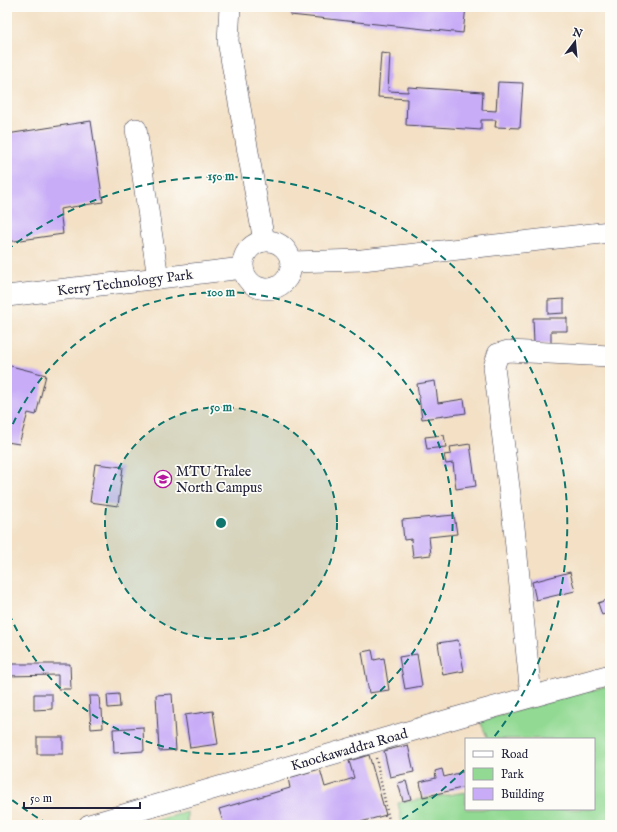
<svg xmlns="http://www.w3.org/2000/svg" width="617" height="832" viewBox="0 0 617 832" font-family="'IM FELL English',serif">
  <rect width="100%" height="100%" fill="#fdfcf7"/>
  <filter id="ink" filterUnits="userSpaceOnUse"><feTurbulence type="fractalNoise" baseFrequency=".025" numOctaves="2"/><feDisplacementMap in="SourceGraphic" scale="8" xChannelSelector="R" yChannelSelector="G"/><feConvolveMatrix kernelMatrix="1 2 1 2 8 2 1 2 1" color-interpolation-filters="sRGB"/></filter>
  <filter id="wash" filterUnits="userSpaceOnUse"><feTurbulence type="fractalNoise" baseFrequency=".012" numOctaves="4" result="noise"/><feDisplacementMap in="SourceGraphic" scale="16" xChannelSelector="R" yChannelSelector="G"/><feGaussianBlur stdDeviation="0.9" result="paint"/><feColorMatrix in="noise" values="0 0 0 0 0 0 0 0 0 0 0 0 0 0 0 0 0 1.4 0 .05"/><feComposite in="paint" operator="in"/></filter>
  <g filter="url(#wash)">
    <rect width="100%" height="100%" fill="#f3e0c5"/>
    <!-- green -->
    <g fill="#92d993" stroke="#5a7e67">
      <path d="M 610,685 L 610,825 L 402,825 L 398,803 L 466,792 L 466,809 L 594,809 L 594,739 L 488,739 L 480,721 Z"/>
      <path d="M 187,812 L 187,825 L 141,825 Z"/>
    </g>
    <g id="blocks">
      <!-- building -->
      <g fill="#c8acf7">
        <path d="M 291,7 L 466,7 L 463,33 L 290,15 Z"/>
        <path d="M 381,53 L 390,54 L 388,91 L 408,92 L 408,87 L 483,92 L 482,110 L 496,111 L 498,82 L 523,83 L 520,128 L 495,127 L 496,120 L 481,120 L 481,130 L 406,125 L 407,99 L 378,97 Z"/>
        <path d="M 91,121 L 103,202 L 60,209 L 63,234 L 7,242 L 7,134 Z"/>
        <path d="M 564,299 L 564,313 L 548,314 L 548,300 Z"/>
        <path d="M 533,318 L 567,318 L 567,331 L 551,331 L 551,344 L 534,344 Z"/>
        <path d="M 7,365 L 46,375 L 36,415 L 28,413 L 19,444 L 7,442 Z"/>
        <path d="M 435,381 L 438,403 L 464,399 L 466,413 L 422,419 L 417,384 Z"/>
        <path d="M 444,435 L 446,447 L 427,449 L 425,437 Z"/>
        <path d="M 470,444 L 476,486 L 456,489 L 453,463 L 446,464 L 444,455 L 451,454 L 450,447 Z"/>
        <path d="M 95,464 L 123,467 L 118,506 L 90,502 Z"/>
        <path d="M 454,515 L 457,534 L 429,537 L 431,555 L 413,557 L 411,539 L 404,540 L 402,520 Z"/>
        <path d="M 570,572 L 575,591 L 536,600 L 532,582 Z"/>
        <path d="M 610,599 L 610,612 L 602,615 L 598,603 Z"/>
        <path d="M 458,640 L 464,671 L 443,675 L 438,643 Z"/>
        <path d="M 372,650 L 374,660 L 384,658 L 389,690 L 369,693 L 362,652 Z"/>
        <path d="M 417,654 L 422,686 L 405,689 L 399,657 Z"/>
        <path d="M 7,664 L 70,664 L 71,689 L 58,689 L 58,675 L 7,676 Z"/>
        <path d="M 34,694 L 52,694 L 52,709 L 34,710 Z"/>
        <path d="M 119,694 L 120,707 L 108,708 L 107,695 Z"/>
        <path d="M 172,694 L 176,750 L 159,751 L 156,695 Z"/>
        <path d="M 89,696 L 99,696 L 100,709 L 102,709 L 103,728 L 91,729 Z"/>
        <path d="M 213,711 L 218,744 L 190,748 L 185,715 Z"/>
        <path d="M 143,727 L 144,751 L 114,753 L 113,729 Z"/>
        <rect x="37" y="737" width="26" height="17"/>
        <path d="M 408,745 L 414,772 L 390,777 L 384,751 Z"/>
        <path d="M 369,755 L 386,815 L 350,825 L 224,825 L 219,809 L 290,788 L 288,778 L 320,769 L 325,787 L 354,778 L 349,761 Z"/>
        <path d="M 442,769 L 444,777 L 466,771 L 466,787 L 423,797 L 420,782 L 436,778 L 435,771 Z"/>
        <path d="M 406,781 L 411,799 L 403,801 L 398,783 Z"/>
      </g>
    </g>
  </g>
  <g filter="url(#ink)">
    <use href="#blocks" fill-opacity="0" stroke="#413e50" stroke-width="1"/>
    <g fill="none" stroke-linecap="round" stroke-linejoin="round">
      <defs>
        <g id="minor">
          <path d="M 230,7 L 228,41 L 264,241"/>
          <path d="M 136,129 L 158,278"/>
          <circle cx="267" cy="265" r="24"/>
          <path d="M 291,262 L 362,260 L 610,232"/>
          <path d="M 7,296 L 243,268"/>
          <path d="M 531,696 L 514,527 L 494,367 L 498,354 L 508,351 L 610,356"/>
          <path d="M 89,825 L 462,716 L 610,675"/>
        </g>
      </defs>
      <!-- minor casing -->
      <use href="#minor" stroke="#413e50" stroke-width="22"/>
      <!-- path -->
      <path stroke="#413e50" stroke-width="2.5" stroke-dasharray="1 3" stroke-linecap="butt" d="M 376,758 L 390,825"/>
      <!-- minor -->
      <use href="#minor" stroke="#fff" stroke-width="21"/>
    </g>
  </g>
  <!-- distance rings -->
  <circle cx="221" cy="523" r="116" fill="#0f766e" fill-opacity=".12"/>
  <g fill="none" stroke="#0f766e" stroke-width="2" stroke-dasharray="7 5">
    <circle cx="221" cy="523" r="116"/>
    <path d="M8 435A231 231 0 1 1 8 611"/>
    <path d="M464 770A347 347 0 0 1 394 824M48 824A347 347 0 0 1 7 796M7 250A347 347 0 0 1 494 737"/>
  </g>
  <!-- icons -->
  <defs>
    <symbol id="university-ring" viewBox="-11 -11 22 22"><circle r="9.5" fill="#fdfcf7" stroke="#b5179e" stroke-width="1.5"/><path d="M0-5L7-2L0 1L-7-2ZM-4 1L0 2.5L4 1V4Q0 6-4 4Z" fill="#b5179e"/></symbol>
  </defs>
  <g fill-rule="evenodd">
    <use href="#university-ring" x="153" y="469" width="20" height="20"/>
  </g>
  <g text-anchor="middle" stroke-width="3.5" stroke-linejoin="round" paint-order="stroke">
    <!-- street labels -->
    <g font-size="14" fill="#22223b" stroke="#fdfcf7">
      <text transform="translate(125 282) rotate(-7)" y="5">Kerry Technology Park</text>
      <text transform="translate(349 749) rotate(-16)" y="5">Knockawaddra Road</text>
    </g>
    <!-- poi labels -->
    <g font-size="14" fill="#22223b" stroke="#fdfcf7" text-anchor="start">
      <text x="176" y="476">MTU Tralee<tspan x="176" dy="16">North Campus</tspan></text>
    </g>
  </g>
  <circle cx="221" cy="523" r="6" fill="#0f766e" stroke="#fdfcf7" stroke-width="2"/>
  <g font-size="12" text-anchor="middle" font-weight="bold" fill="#0f766e" stroke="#fdfcf7" stroke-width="3.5" stroke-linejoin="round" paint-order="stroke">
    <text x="221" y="180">150 m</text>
    <text x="221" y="296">100 m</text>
    <text x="221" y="411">50 m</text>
  </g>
  <!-- margin -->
  <rect width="617" height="832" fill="none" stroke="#fdfcf7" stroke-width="24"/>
  <!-- legend -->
  <rect x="465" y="738" width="130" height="72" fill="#fdfcf7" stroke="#a5a5ac"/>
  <rect x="473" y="751" width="20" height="6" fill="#ffffff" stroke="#a5a5ac"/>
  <text x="501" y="758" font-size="12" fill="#22223b">Road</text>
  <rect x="473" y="768" width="20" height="12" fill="#92d993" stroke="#a5a5ac"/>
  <text x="501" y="778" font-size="12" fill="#22223b">Park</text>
  <rect x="473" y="788" width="20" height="12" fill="#c8acf7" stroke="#a5a5ac"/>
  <text x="501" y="798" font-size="12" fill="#22223b">Building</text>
  <!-- north arrow -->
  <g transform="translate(575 42) rotate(16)" stroke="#fdfcf7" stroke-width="3" paint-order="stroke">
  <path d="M0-3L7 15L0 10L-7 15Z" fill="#22223b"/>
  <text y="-6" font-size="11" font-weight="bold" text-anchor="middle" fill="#22223b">N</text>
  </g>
  <!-- scale -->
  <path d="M24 802v6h116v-6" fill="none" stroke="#22223b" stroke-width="2"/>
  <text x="30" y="802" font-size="12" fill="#22223b" stroke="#fdfcf7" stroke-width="3" paint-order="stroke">50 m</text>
</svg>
